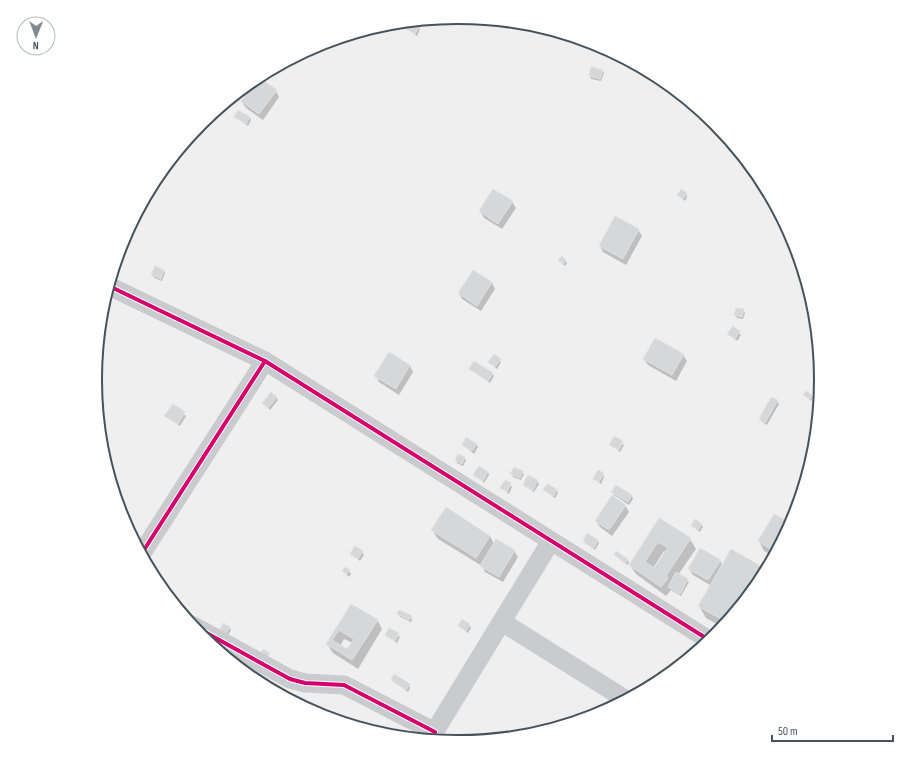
<svg xmlns="http://www.w3.org/2000/svg" width="916" height="759" viewBox="0 0 916 759" font-family="'Sofia Sans Condensed',sans-serif">
  <rect width="100%" height="100%" fill="#f0efef"/>
  <!-- shadow -->
  <g fill="#0003" fill-rule="evenodd">
    <path d="M 419,27 L 420,29 L 417,36 L 408,29 Z"/>
    <path d="M 602,70 L 604,73 L 601,81 L 591,79 L 590,76 Z"/>
    <path d="M 276,91 L 279,97 L 263,120 L 246,108 L 242,102 Z"/>
    <path d="M 235,117 L 250,117 L 251,120 L 248,126 Z"/>
    <path d="M 686,194 L 687,197 L 685,201 L 678,195 Z"/>
    <path d="M 512,202 L 516,208 L 502,229 L 484,218 L 480,211 Z"/>
    <path d="M 638,230 L 642,236 L 626,265 L 603,252 L 600,246 Z"/>
    <path d="M 565,260 L 567,263 L 565,266 L 559,261 Z"/>
    <path d="M 164,270 L 165,273 L 162,281 L 154,278 L 153,275 Z"/>
    <path d="M 473,271 L 492,283 L 495,289 L 481,311 L 462,299 L 459,293 Z"/>
    <path d="M 743,310 L 745,313 L 743,319 L 737,318 L 735,315 Z"/>
    <path d="M 734,328 L 741,335 L 737,341 L 729,334 Z"/>
    <path d="M 389,354 L 410,366 L 413,372 L 399,395 L 379,382 L 376,376 Z"/>
    <path d="M 683,355 L 687,361 L 676,381 L 648,365 L 644,359 Z"/>
    <path d="M 500,360 L 501,362 L 497,369 L 489,362 Z"/>
    <path d="M 470,369 L 492,373 L 494,376 L 490,383 Z"/>
    <path d="M 805,395 L 811,395 L 813,398 L 811,401 Z"/>
    <path d="M 276,397 L 278,400 L 270,410 L 263,403 Z"/>
    <path d="M 777,401 L 779,404 L 767,425 L 762,422 L 760,419 Z"/>
    <path d="M 173,406 L 186,416 L 180,426 L 166,416 Z"/>
    <path d="M 614,438 L 624,445 L 620,452 L 611,445 Z"/>
    <path d="M 476,444 L 478,447 L 474,454 L 463,445 Z"/>
    <path d="M 810,453 L 812,454 L 811,460 L 808,457 Z"/>
    <path d="M 464,457 L 466,460 L 463,466 L 457,463 L 456,460 Z"/>
    <path d="M 488,472 L 489,475 L 484,483 L 475,475 Z"/>
    <path d="M 522,472 L 524,474 L 521,480 L 513,477 L 512,474 Z"/>
    <path d="M 603,474 L 604,477 L 601,484 L 594,479 Z"/>
    <path d="M 505,481 L 512,487 L 509,494 L 502,488 Z"/>
    <path d="M 537,481 L 539,484 L 534,492 L 524,485 Z"/>
    <path d="M 617,486 L 632,496 L 633,499 L 629,505 L 614,495 L 613,492 Z"/>
    <path d="M 544,490 L 557,490 L 558,493 L 555,498 Z"/>
    <path d="M 625,505 L 629,512 L 612,536 L 600,527 L 596,521 Z"/>
    <path d="M 775,515 L 790,524 L 773,556 L 764,551 L 759,541 Z"/>
    <path d="M 660,520 L 690,539 L 696,549 L 678,575 L 689,582 L 681,596 L 671,590 L 666,596 L 636,574 L 630,565 ZM 664,551 L 666,553 L 655,569 L 653,568 Z"/>
    <path d="M 701,524 L 703,527 L 700,532 L 692,526 Z"/>
    <path d="M 432,530 L 490,536 L 494,544 L 514,551 L 518,557 L 503,582 L 485,572 L 482,566 L 438,539 Z"/>
    <path d="M 598,541 L 599,543 L 595,550 L 584,542 Z"/>
    <path d="M 362,552 L 364,555 L 360,561 L 352,554 Z"/>
    <path d="M 615,555 L 628,560 L 629,563 L 627,565 Z"/>
    <path d="M 720,560 L 722,565 L 765,570 L 759,581 L 722,627 L 706,618 L 699,606 L 710,585 L 693,575 L 689,569 Z"/>
    <path d="M 344,571 L 349,571 L 351,574 L 349,577 Z"/>
    <path d="M 352,605 L 377,619 L 382,629 L 358,669 L 333,653 L 327,644 ZM 344,639 L 353,643 L 348,651 L 340,646 Z"/>
    <path d="M 399,614 L 411,617 L 412,620 L 411,622 L 400,617 Z"/>
    <path d="M 469,625 L 471,628 L 468,633 L 459,626 Z"/>
    <path d="M 229,628 L 231,630 L 227,637 L 222,634 Z"/>
    <path d="M 390,629 L 400,637 L 397,643 L 386,635 Z"/>
    <path d="M 392,680 L 409,685 L 410,688 L 408,692 Z"/>
  </g>
  <!-- building -->
  <g fill="#d6d7d8" stroke="#e1e1e2" fill-rule="evenodd">
    <path d="M 410,22 L 420,26 L 415,34 L 406,29 Z"/>
    <path d="M 591,67 L 603,70 L 600,79 L 589,76 Z"/>
    <path d="M 258,77 L 277,90 L 259,114 L 241,101 Z"/>
    <path d="M 238,110 L 250,117 L 246,124 L 234,117 Z"/>
    <path d="M 493,189 L 513,201 L 498,224 L 479,211 Z"/>
    <path d="M 681,189 L 687,193 L 683,199 L 677,195 Z"/>
    <path d="M 615,216 L 639,229 L 623,259 L 599,246 Z"/>
    <path d="M 562,256 L 566,260 L 563,264 L 558,260 Z"/>
    <path d="M 155,266 L 164,270 L 161,279 L 151,275 Z"/>
    <path d="M 473,270 L 492,282 L 477,306 L 458,293 Z"/>
    <path d="M 736,308 L 744,309 L 742,317 L 734,315 Z"/>
    <path d="M 733,326 L 740,331 L 735,339 L 727,334 Z"/>
    <path d="M 655,338 L 684,354 L 672,375 L 643,359 Z"/>
    <path d="M 389,352 L 410,365 L 396,389 L 374,376 Z"/>
    <path d="M 494,354 L 501,359 L 495,367 L 488,362 Z"/>
    <path d="M 474,361 L 493,373 L 488,381 L 469,369 Z"/>
    <path d="M 806,391 L 812,395 L 810,399 L 803,395 Z"/>
    <path d="M 271,392 L 277,397 L 268,408 L 262,403 Z"/>
    <path d="M 771,397 L 778,400 L 765,423 L 759,419 Z"/>
    <path d="M 173,404 L 185,412 L 178,424 L 164,416 Z"/>
    <path d="M 614,436 L 623,441 L 619,450 L 609,445 Z"/>
    <path d="M 466,437 L 477,444 L 472,451 L 462,445 Z"/>
    <path d="M 458,454 L 465,457 L 462,464 L 455,460 Z"/>
    <path d="M 479,466 L 488,472 L 483,481 L 473,475 Z"/>
    <path d="M 514,467 L 523,471 L 520,478 L 510,474 Z"/>
    <path d="M 598,470 L 604,473 L 599,482 L 593,479 Z"/>
    <path d="M 528,475 L 538,480 L 533,490 L 523,485 Z"/>
    <path d="M 505,480 L 511,483 L 507,492 L 500,488 Z"/>
    <path d="M 547,484 L 557,489 L 554,496 L 543,490 Z"/>
    <path d="M 616,485 L 632,495 L 628,502 L 611,492 Z"/>
    <path d="M 612,495 L 626,505 L 609,530 L 595,521 Z"/>
    <path d="M 446,507 L 490,536 L 476,558 L 431,530 Z"/>
    <path d="M 774,514 L 790,523 L 775,552 L 758,541 Z"/>
    <path d="M 659,518 L 691,538 L 666,576 L 668,578 L 661,587 L 629,565 ZM 658,542 L 668,548 L 654,568 L 645,562 Z"/>
    <path d="M 695,519 L 702,524 L 698,530 L 691,526 Z"/>
    <path d="M 587,533 L 598,540 L 594,548 L 583,542 Z"/>
    <path d="M 496,539 L 515,550 L 499,577 L 480,566 Z"/>
    <path d="M 355,546 L 363,551 L 358,559 L 350,554 Z"/>
    <path d="M 700,548 L 721,560 L 708,580 L 688,569 Z"/>
    <path d="M 731,549 L 766,569 L 759,581 L 726,622 L 698,606 Z"/>
    <path d="M 616,551 L 628,559 L 626,563 L 614,555 Z"/>
    <path d="M 345,567 L 350,570 L 347,574 L 342,571 Z"/>
    <path d="M 676,572 L 688,579 L 680,594 L 668,587 Z"/>
    <path d="M 351,604 L 378,620 L 352,660 L 326,644 ZM 339,630 L 354,639 L 347,649 L 332,640 Z"/>
    <path d="M 399,610 L 412,616 L 409,620 L 397,614 Z"/>
    <path d="M 462,619 L 470,624 L 466,631 L 458,626 Z"/>
    <path d="M 223,623 L 230,627 L 225,635 L 219,631 Z"/>
    <path d="M 389,628 L 399,633 L 395,641 L 385,635 Z"/>
    <path d="M 263,649 L 270,653 L 265,661 L 258,658 Z"/>
    <path d="M 394,674 L 410,684 L 406,690 L 391,680 Z"/>
  </g>
  <g fill="none" stroke-linecap="round" stroke-linejoin="round">
    <!-- minor -->
    <g stroke="#c9cbce" stroke-width="19">
      <path d="M 109,286 L 265,361"/>
      <path d="M 142,553 L 265,361 L 709,640"/>
      <path d="M 502,622 L 625,699"/>
      <path d="M 192,625 L 290,679 L 305,683 L 344,685 L 435,732"/>
      <path d="M 430,739 L 551,541"/>
    </g>
    <defs>
      <g id="cycleway">
        <path d="M 109,286 L 265,361"/>
        <path d="M 142,553 L 265,361 L 709,640"/>
        <path d="M 192,625 L 290,679 L 305,683 L 344,685 L 435,732"/>
      </g>
    </defs>
    <!-- cycleway casing -->
    <use href="#cycleway" stroke="#fff" stroke-width="6"/>
    <!-- cycleway -->
    <use href="#cycleway" stroke="#d6006c" stroke-width="4"/>
  </g>
  <!-- crop -->
  <path d="M0 0H916V759H0ZM457 24H459A355 355 0 0 1 814 379V380A355 355 0 0 1 459 735H457A355 355 0 0 1 102 380V379A355 355 0 0 1 457 24Z" fill="#fff" fill-rule="evenodd"/>
  <path fill="none" stroke="#46535d" stroke-width="2" d="M457 24H459A355 355 0 0 1 814 379V380A355 355 0 0 1 459 735H457A355 355 0 0 1 102 380V379A355 355 0 0 1 457 24Z"/>
  <!-- north arrow -->
  <g transform="translate(36 36) rotate(181)"><circle r="19" fill="#ffffff" stroke="#b5babe"/>
  <path d="M0-3L7 15L0 10L-7 15Z" fill="#828a90"/>
  <text y="-6" font-size="11" font-weight="bold" text-anchor="middle" fill="#46535d">N</text>
  </g>
  <!-- scale -->
  <path d="M772 735v6h121v-6" fill="none" stroke="#46535d" stroke-width="2"/>
  <text x="778" y="735" font-size="12" fill="#46535d" stroke="#ffffff" stroke-width="3" paint-order="stroke">50 m</text>
</svg>
